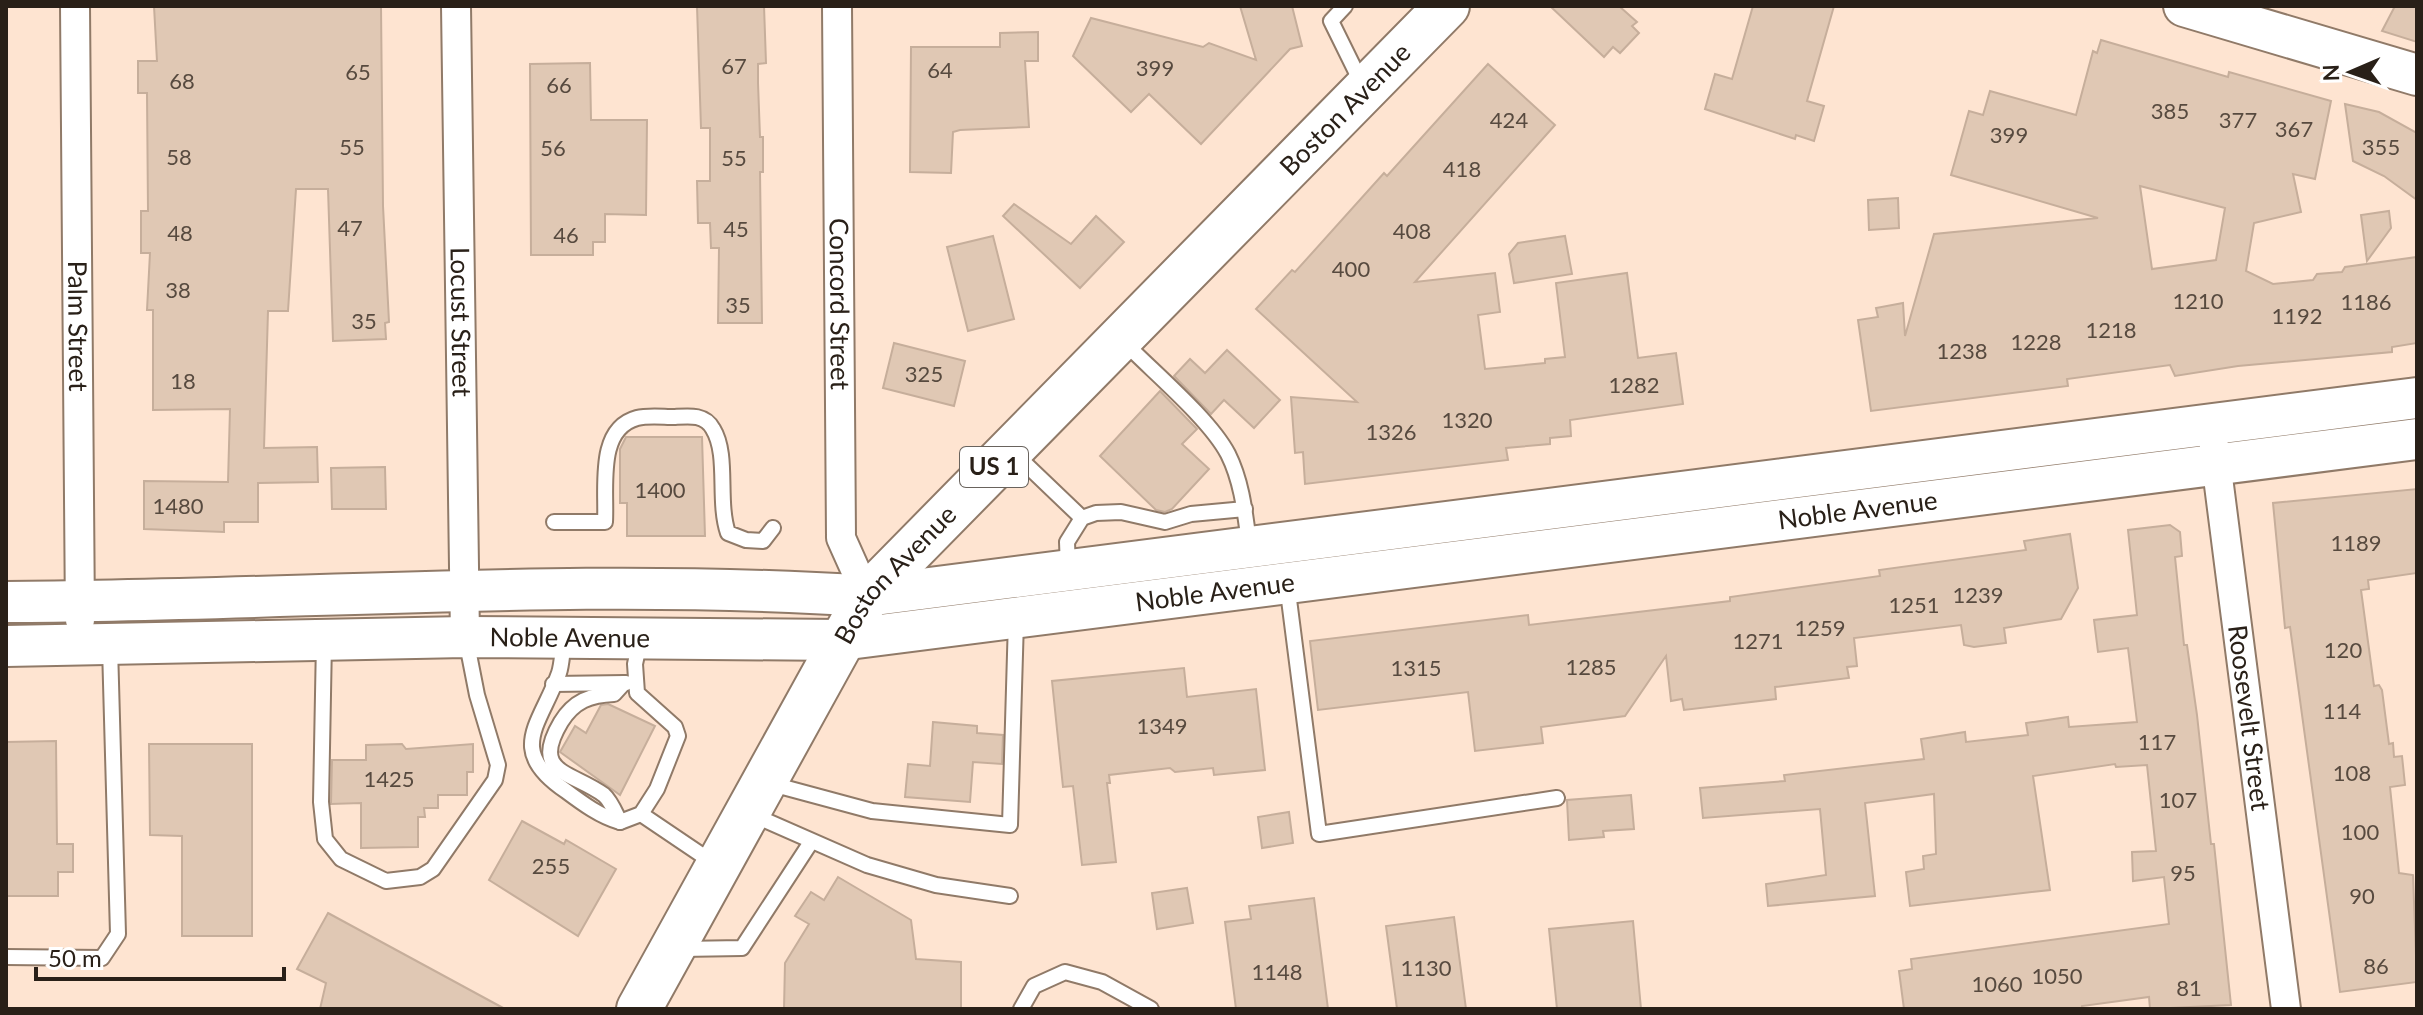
<svg xmlns="http://www.w3.org/2000/svg" width="2423" height="1015" viewBox="0 0 2423 1015" font-family="Lato,sans-serif">
  <rect width="100%" height="100%" fill="#fee4d1"/>
  <!-- building -->
  <g fill="#e0c8b4" stroke="#c6ae9b" stroke-width="2" fill-rule="evenodd">
    <path d="M 154,6 L 381,6 L 383,206 L 389,322 L 385,323 L 386,339 L 333,341 L 328,189 L 296,189 L 288,311 L 268,311 L 264,448 L 317,447 L 318,482 L 258,483 L 258,522 L 224,522 L 224,532 L 144,529 L 144,481 L 228,482 L 230,409 L 153,410 L 153,310 L 147,310 L 150,253 L 141,253 L 141,211 L 148,211 L 147,93 L 138,93 L 138,61 L 157,61 Z"/>
    <path d="M 697,6 L 764,6 L 766,63 L 758,64 L 758,83 L 760,137 L 763,137 L 763,172 L 760,172 L 762,323 L 718,323 L 719,248 L 711,248 L 710,223 L 698,223 L 697,181 L 710,181 L 710,128 L 701,128 Z"/>
    <path d="M 1240,6 L 1292,6 L 1302,46 L 1290,49 L 1201,144 L 1149,94 L 1131,112 L 1073,56 L 1091,18 L 1203,47 L 1209,43 L 1256,60 Z"/>
    <path d="M 1550,6 L 1619,6 L 1637,22 L 1632,26 L 1639,33 L 1620,53 L 1613,47 L 1604,57 Z"/>
    <path d="M 1753,6 L 1834,6 L 1807,101 L 1824,106 L 1814,141 L 1796,135 L 1795,139 L 1705,109 L 1715,74 L 1732,79 Z"/>
    <path d="M 2395,6 L 2417,6 L 2417,42 L 2382,31 Z"/>
    <path d="M 1038,32 L 1038,61 L 1025,61 L 1029,127 L 960,130 L 953,132 L 951,173 L 910,172 L 911,47 L 1000,47 L 1000,33 Z"/>
    <path d="M 2101,40 L 2228,77 L 2229,72 L 2331,101 L 2315,179 L 2293,174 L 2301,212 L 2254,223 L 2246,271 L 2273,284 L 2313,280 L 2317,274 L 2342,272 L 2345,267 L 2417,257 L 2417,343 L 2392,347 L 2392,352 L 2238,366 L 2175,376 L 2170,365 L 2067,379 L 2068,386 L 1871,411 L 1858,320 L 1878,317 L 1876,308 L 1903,303 L 1905,336 L 1934,234 L 2098,218 L 1951,175 L 1969,111 L 1983,115 L 1990,91 L 2076,115 L 2093,51 L 2097,53 ZM 2140,186 L 2225,208 L 2216,260 L 2152,269 Z"/>
    <path d="M 590,63 L 591,120 L 647,120 L 646,215 L 605,214 L 605,242 L 593,242 L 593,255 L 531,255 L 530,64 Z"/>
    <path d="M 1488,64 L 1555,125 L 1415,282 L 1495,273 L 1500,312 L 1478,315 L 1485,369 L 1545,363 L 1545,359 L 1565,357 L 1556,283 L 1627,273 L 1638,358 L 1676,353 L 1683,404 L 1570,420 L 1571,436 L 1550,438 L 1550,444 L 1506,448 L 1508,460 L 1305,484 L 1303,452 L 1295,453 L 1291,397 L 1357,402 L 1256,309 L 1292,270 L 1295,272 L 1384,173 L 1387,176 Z"/>
    <path d="M 2345,104 L 2379,112 L 2417,133 L 2417,200 L 2384,176 L 2353,161 Z"/>
    <path d="M 1898,198 L 1899,228 L 1869,230 L 1868,200 Z"/>
    <path d="M 1014,204 L 1071,244 L 1096,216 L 1124,242 L 1080,288 L 1003,216 Z"/>
    <path d="M 2389,211 L 2391,228 L 2367,261 L 2361,215 Z"/>
    <path d="M 993,236 L 1014,319 L 968,331 L 947,247 Z"/>
    <path d="M 1565,236 L 1572,274 L 1514,283 L 1509,254 L 1518,243 Z"/>
    <path d="M 894,343 L 965,361 L 954,406 L 883,388 Z"/>
    <path d="M 1227,350 L 1280,400 L 1254,428 L 1224,400 L 1211,414 L 1174,376 L 1190,359 L 1205,373 Z"/>
    <path d="M 1160,391 L 1197,429 L 1182,444 L 1209,469 L 1172,509 L 1165,512 L 1156,510 L 1100,456 Z"/>
    <path d="M 626,437 L 702,437 L 705,536 L 627,536 L 627,503 L 620,503 L 620,449 Z"/>
    <path d="M 385,467 L 386,509 L 332,509 L 331,468 Z"/>
    <path d="M 2417,489 L 2417,573 L 2368,580 L 2369,589 L 2361,590 L 2374,686 L 2379,685 L 2382,690 L 2389,744 L 2393,743 L 2394,757 L 2402,756 L 2405,785 L 2390,787 L 2399,873 L 2413,875 L 2417,982 L 2340,992 L 2290,627 L 2285,628 L 2273,503 Z"/>
    <path d="M 2170,525 L 2180,532 L 2182,556 L 2175,557 L 2184,645 L 2187,645 L 2197,715 L 2211,844 L 2214,844 L 2231,1005 L 2150,1009 L 2149,997 L 2082,1006 L 2082,1009 L 1904,1009 L 1899,971 L 1912,969 L 1911,959 L 2169,924 L 2164,877 L 2133,881 L 2132,852 L 2156,851 L 2147,765 L 2116,767 L 2115,764 L 2033,776 L 2050,890 L 1910,906 L 1906,872 L 1924,869 L 1923,856 L 1936,854 L 1934,794 L 1865,803 L 1875,896 L 1768,906 L 1766,884 L 1826,875 L 1820,809 L 1703,818 L 1700,788 L 1785,781 L 1784,775 L 1924,759 L 1921,739 L 1965,732 L 1966,742 L 2028,735 L 2026,723 L 2068,717 L 2069,727 L 2137,722 L 2128,648 L 2098,652 L 2094,620 L 2137,615 L 2128,530 Z"/>
    <path d="M 2070,534 L 2078,588 L 2061,619 L 2004,628 L 2006,643 L 1974,647 L 1964,645 L 1961,625 L 1854,638 L 1857,666 L 1847,667 L 1849,678 L 1775,687 L 1776,699 L 1684,710 L 1682,699 L 1671,701 L 1666,656 L 1625,716 L 1541,727 L 1543,743 L 1475,751 L 1468,692 L 1318,710 L 1310,641 L 1528,615 L 1529,625 L 1730,601 L 1730,597 L 1880,576 L 1879,570 L 2026,550 L 2024,541 Z"/>
    <path d="M 1184,668 L 1187,697 L 1256,689 L 1265,770 L 1214,775 L 1213,768 L 1175,772 L 1170,768 L 1109,775 L 1110,783 L 1107,783 L 1116,862 L 1082,865 L 1073,786 L 1063,787 L 1052,681 Z"/>
    <path d="M 608,704 L 655,726 L 620,795 L 560,752 L 575,726 L 586,733 L 601,705 Z"/>
    <path d="M 933,722 L 977,726 L 977,733 L 1003,735 L 1002,764 L 973,762 L 970,802 L 905,797 L 908,764 L 930,766 Z"/>
    <path d="M 56,741 L 57,844 L 73,844 L 73,872 L 58,872 L 58,896 L 6,896 L 6,742 Z"/>
    <path d="M 149,744 L 252,744 L 252,936 L 182,936 L 182,836 L 150,835 Z"/>
    <path d="M 402,744 L 406,749 L 473,744 L 473,772 L 467,772 L 467,795 L 438,795 L 438,808 L 424,808 L 425,817 L 418,817 L 418,847 L 361,848 L 361,803 L 331,804 L 332,760 L 366,760 L 366,745 Z"/>
    <path d="M 1631,795 L 1634,829 L 1603,831 L 1604,837 L 1569,840 L 1567,800 Z"/>
    <path d="M 1289,812 L 1293,843 L 1262,848 L 1258,817 Z"/>
    <path d="M 522,821 L 564,844 L 566,840 L 616,869 L 578,936 L 489,880 Z"/>
    <path d="M 838,877 L 911,920 L 916,959 L 961,962 L 961,1009 L 784,1009 L 785,963 L 809,924 L 795,916 L 811,892 L 824,900 Z"/>
    <path d="M 1187,888 L 1193,923 L 1157,929 L 1152,893 Z"/>
    <path d="M 1314,898 L 1328,1009 L 1236,1009 L 1225,922 L 1251,919 L 1249,906 Z"/>
    <path d="M 328,913 L 505,1009 L 320,1009 L 326,983 L 297,969 Z"/>
    <path d="M 1454,917 L 1466,1009 L 1397,1009 L 1386,926 Z"/>
    <path d="M 1633,921 L 1641,1009 L 1557,1009 L 1549,929 Z"/>
  </g>
  <g fill="none" stroke-linecap="round" stroke-linejoin="round">
    <defs>
      <g id="service">
        <path d="M 1345,6 L 1331,21 L 1363,86"/>
        <path d="M 1123,341 C 1152,371 1209,418 1228,454 C 1242,482 1245,513 1249,543"/>
        <path d="M 1013,452 L 1082,518"/>
        <path d="M 554,522 L 605,522 C 607,489 596,429 637,418 C 648,415 663,417 675,417 C 689,416 705,414 713,429 C 729,455 717,501 728,533 L 746,540 L 763,541 L 773,528"/>
        <path d="M 1068,568 L 1067,542 L 1082,518 L 1096,513 L 1121,512 L 1165,522 L 1191,514 L 1245,509"/>
        <path d="M 1287,584 L 1319,834 L 1557,798"/>
        <path d="M 324,641 L 321,802 L 325,839 L 341,859 L 386,881 L 420,877 L 433,869 L 495,780 L 498,765 L 477,695 L 466,639"/>
        <path d="M 564,642 C 562,652 562,664 559,673 C 541,724 505,750 566,791 C 582,803 601,817 620,822 L 641,814 L 657,789 L 678,736 L 675,727 L 637,693 L 635,664 L 640,641"/>
        <path d="M 553,684 L 626,683"/>
        <path d="M 768,783 L 872,811 L 1010,825 L 1016,620"/>
        <path d="M 641,814 L 715,864"/>
        <path d="M 751,814 L 867,865 L 936,885 L 1010,896"/>
        <path d="M 620,822 C 616,814 611,801 604,795 C 571,771 530,774 561,722 C 574,701 590,695 614,694 L 624,683"/>
        <path d="M 681,949 L 742,948 L 811,842"/>
        <path d="M 6,957 L 102,958 L 118,934 L 110,647"/>
        <path d="M 1021,1009 L 1034,986 L 1065,972 L 1102,982 L 1151,1009"/>
      </g>
      <g id="minor">
        <path id="s1" d="M 75,6 L 80,620"/>
        <path id="s2" d="M 456,6 L 465,637"/>
        <path id="s3" d="M 837,6 L 841,538 L 867,596"/>
        <path id="s4" d="M 2214,446 L 2286,1009"/>
      </g>
      <g id="secondary">
        <path d="M 2184,6 L 2417,75"/>
        <path d="M 6,602 C 292,601 580,577 867,596 L 2417,398"/>
        <path id="s5" d="M 6,646 L 465,637 L 841,640 L 2417,439"/>
      </g>
      <g id="primary">
        <path id="s6" d="M 639,1009 L 867,596 L 1447,6"/>
      </g>
    </defs>
    <!-- service casing -->
    <use href="#service" stroke="#907a68" stroke-width="18"/>
    <!-- minor casing -->
    <use href="#minor" stroke="#907a68" stroke-width="32"/>
    <!-- secondary casing -->
    <use href="#secondary" stroke="#907a68" stroke-width="44"/>
    <!-- primary casing -->
    <use href="#primary" stroke="#907a68" stroke-width="48"/>
    <!-- service -->
    <use href="#service" stroke="#fff" stroke-width="14"/>
    <!-- minor -->
    <use href="#minor" stroke="#fff" stroke-width="28"/>
    <!-- secondary -->
    <use href="#secondary" stroke="#fff" stroke-width="40"/>
    <!-- primary -->
    <use href="#primary" stroke="#fff" stroke-width="44"/>
  </g>
  <g text-anchor="middle" stroke-width="7" stroke-linejoin="round" paint-order="stroke">
    <!-- number labels -->
    <g font-size="22" fill="#574a3f">
      <text x="734" y="74">67</text>
      <text x="1155" y="76">399</text>
      <text x="940" y="78">64</text>
      <text x="358" y="80">65</text>
      <text x="182" y="89">68</text>
      <text x="559" y="93">66</text>
      <text x="2170" y="119">385</text>
      <text x="1509" y="128">424</text>
      <text x="2238" y="128">377</text>
      <text x="2294" y="137">367</text>
      <text x="2009" y="143">399</text>
      <text x="352" y="155">55</text>
      <text x="2381" y="155">355</text>
      <text x="553" y="156">56</text>
      <text x="179" y="165">58</text>
      <text x="734" y="166">55</text>
      <text x="1462" y="177">418</text>
      <text x="350" y="236">47</text>
      <text x="736" y="237">45</text>
      <text x="1412" y="239">408</text>
      <text x="180" y="241">48</text>
      <text x="566" y="243">46</text>
      <text x="1351" y="277">400</text>
      <text x="178" y="298">38</text>
      <text x="2198" y="309">1210</text>
      <text x="2366" y="310">1186</text>
      <text x="738" y="313">35</text>
      <text x="2297" y="324">1192</text>
      <text x="364" y="329">35</text>
      <text x="2111" y="338">1218</text>
      <text x="2036" y="350">1228</text>
      <text x="1962" y="359">1238</text>
      <text x="924" y="382">325</text>
      <text x="183" y="389">18</text>
      <text x="1634" y="393">1282</text>
      <text x="1467" y="428">1320</text>
      <text x="1391" y="440">1326</text>
      <text x="660" y="498">1400</text>
      <text x="178" y="514">1480</text>
      <text x="2356" y="551">1189</text>
      <text x="1978" y="603">1239</text>
      <text x="1914" y="613">1251</text>
      <text x="1820" y="636">1259</text>
      <text x="1758" y="649">1271</text>
      <text x="2343" y="658">120</text>
      <text x="1591" y="675">1285</text>
      <text x="1416" y="676">1315</text>
      <text x="2342" y="719">114</text>
      <text x="1162" y="734">1349</text>
      <text x="2157" y="750">117</text>
      <text x="2352" y="781">108</text>
      <text x="389" y="787">1425</text>
      <text x="2178" y="808">107</text>
      <text x="2360" y="840">100</text>
      <text x="551" y="874">255</text>
      <text x="2183" y="881">95</text>
      <text x="2362" y="904">90</text>
      <text x="2376" y="974">86</text>
      <text x="1426" y="976">1130</text>
      <text x="1277" y="980">1148</text>
      <text x="2057" y="984">1050</text>
      <text x="1997" y="992">1060</text>
      <text x="2189" y="996">81</text>
    </g>
    <!-- shield labels -->
    <rect fill="#fff" stroke="#69635d" stroke-width="2" x="960" y="447" width="68" height="40" rx="6"/>
    <g font-size="24" font-weight="bold" fill="#292018">
      <text x="994" y="475">US 1</text>
    </g>
    <!-- street labels -->
    <g font-size="26" fill="#292018" stroke="#fff">
      <text dy="9" stroke="none"><textPath href="#s6" startOffset="1154">Boston Avenue</textPath></text>
      <text dy="9" stroke="none"><textPath href="#s3" startOffset="298">Concord Street</textPath></text>
      <text dy="9" stroke="none"><textPath href="#s2" startOffset="316">Locust Street</textPath></text>
      <text dy="9" stroke="none"><textPath href="#s1" startOffset="320">Palm Street</textPath></text>
      <text dy="9" stroke="none"><textPath href="#s5" startOffset="1860">Noble Avenue</textPath></text>
      <text dy="9" stroke="none"><textPath href="#s6" startOffset="506">Boston Avenue</textPath></text>
      <text dy="9" stroke="none"><textPath href="#s5" startOffset="1212">Noble Avenue</textPath></text>
      <text dy="9" stroke="none"><textPath href="#s5" startOffset="564">Noble Avenue</textPath></text>
      <text dy="9" stroke="none"><textPath href="#s4" startOffset="274">Roosevelt Street</textPath></text>
    </g>
  </g>
  <!-- border -->
  <rect width="2423" height="1015" fill="none" stroke="#292018" stroke-width="16"/>
  <!-- north arrow -->
  <g transform="translate(2351 72) rotate(268)" stroke="#ffffff" stroke-width="6" paint-order="stroke">
  <path d="M0-6L14 30L0 20L-14 30Z" fill="#292018"/>
  <text y="-12" font-size="22" font-weight="bold" text-anchor="middle" fill="#292018">N</text>
  </g>
  <!-- scale -->
  <path d="M36 967v12h248v-12" fill="none" stroke="#292018" stroke-width="4"/>
  <text x="48" y="967" font-size="24" fill="#292018" stroke="#ffffff" stroke-width="6" paint-order="stroke">50 m</text>
</svg>
